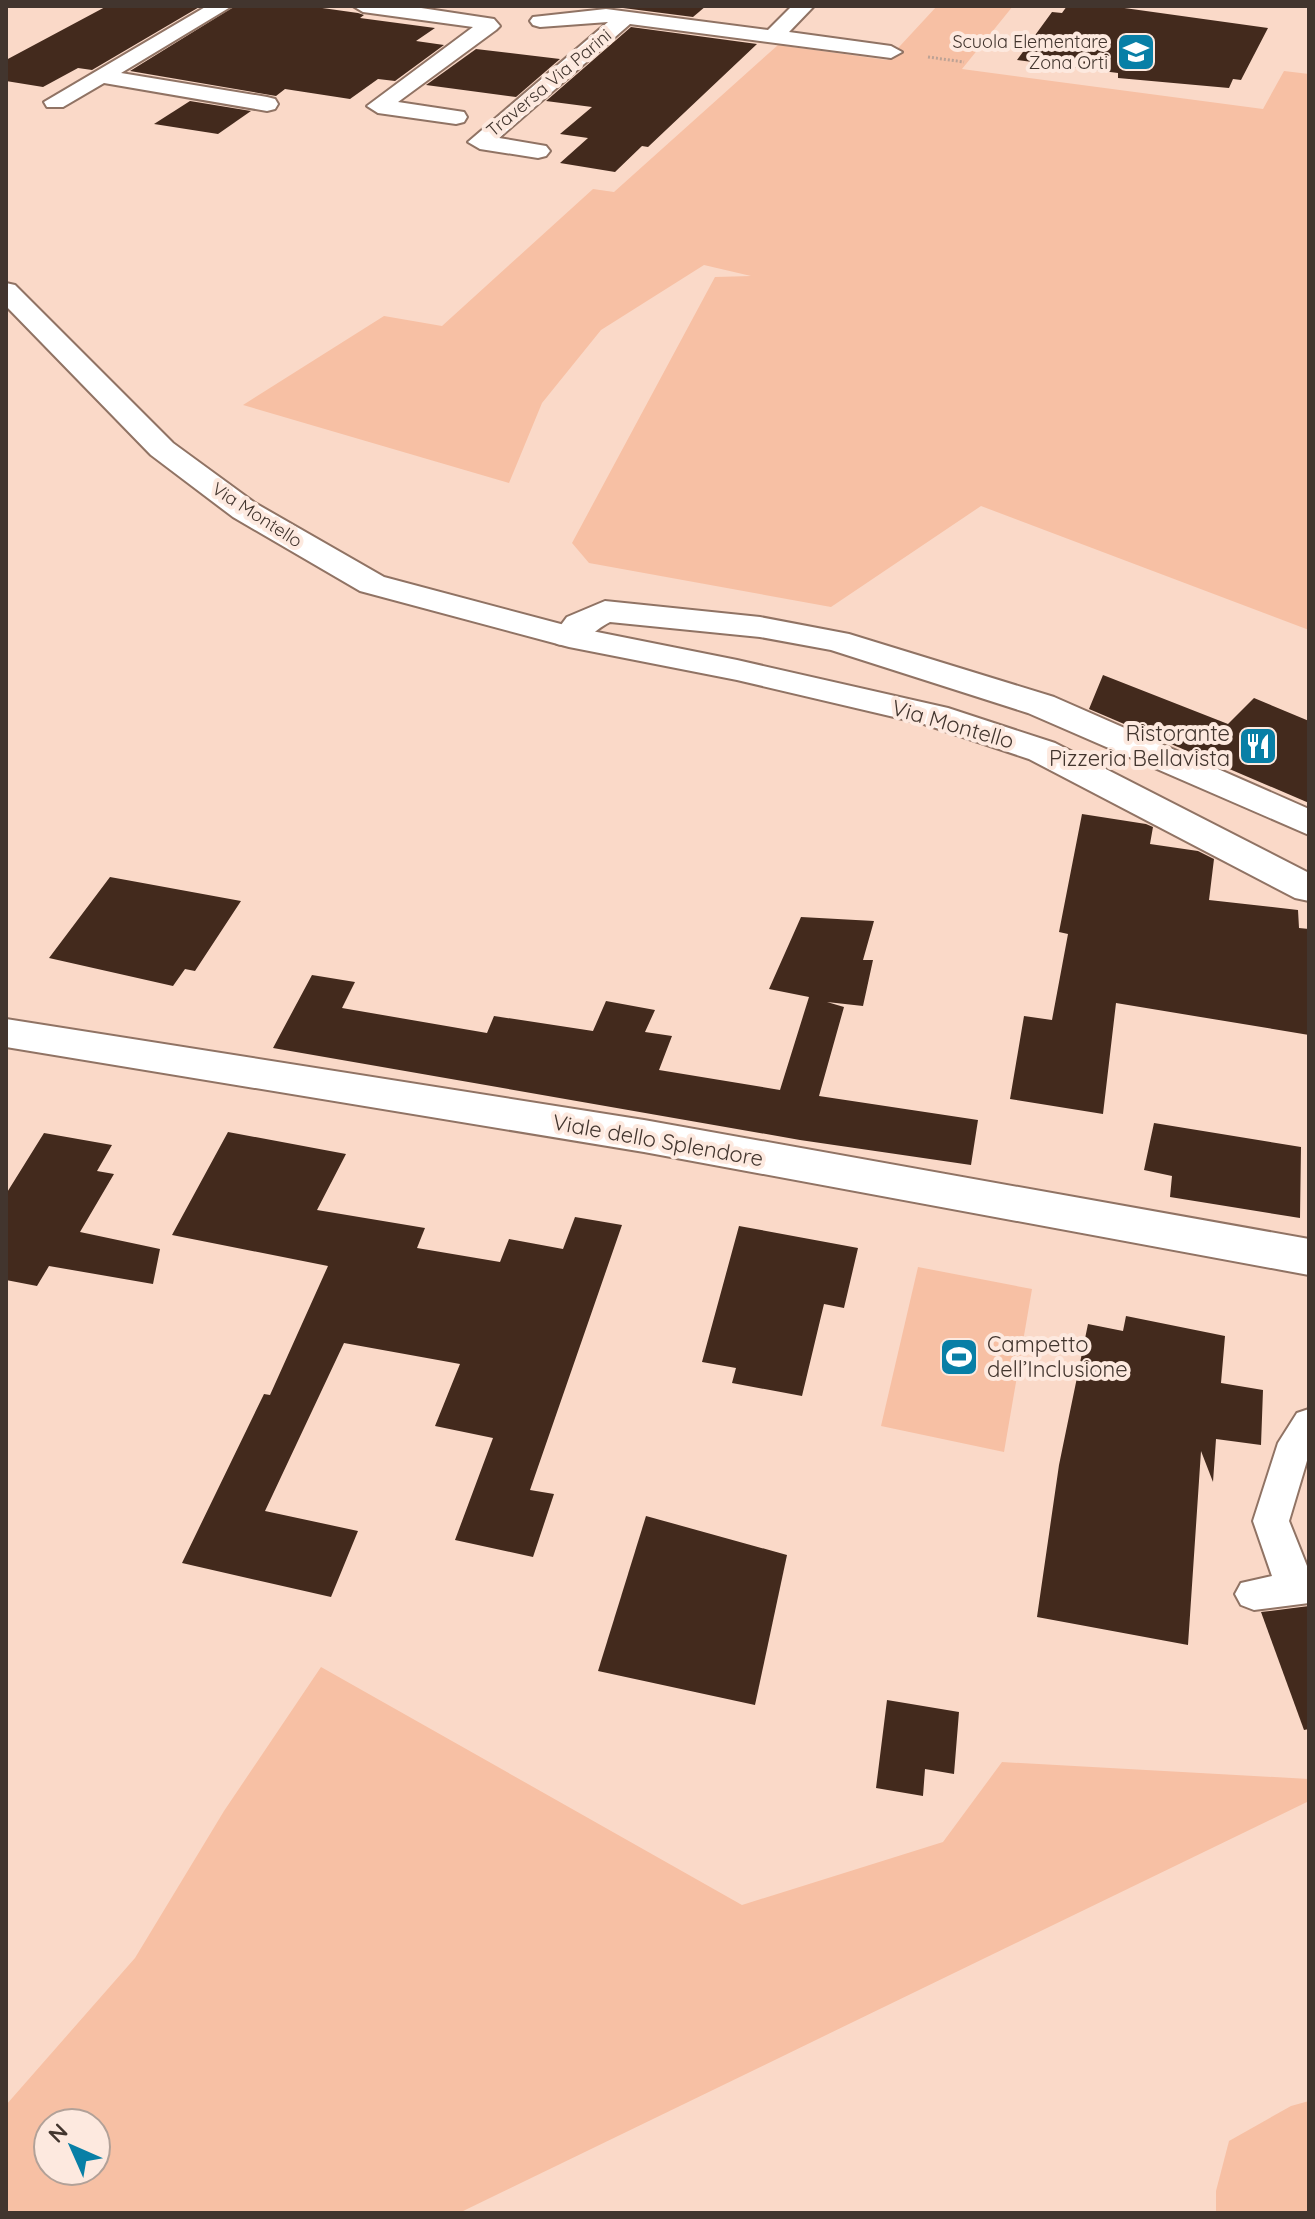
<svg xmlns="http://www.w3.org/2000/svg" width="1315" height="2219" viewBox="0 0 1315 2219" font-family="Quicksand,sans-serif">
  <rect width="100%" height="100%" fill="#fad9c8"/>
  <!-- green -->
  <g fill="#f7c0a4" fill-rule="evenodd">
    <path d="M 937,6 L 1013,6 L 962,69 L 1263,109 L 1284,71 L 1309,74 L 1309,630 L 981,506 L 831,607 L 589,563 L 572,543 L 715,277 L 751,276 L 704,265 L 601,330 L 542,403 L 509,483 L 243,405 L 384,316 L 442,326 L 593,189 L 614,192 L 778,45 L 887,60 Z"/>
    <path d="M 918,1267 L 1032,1289 L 1004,1452 L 881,1426 Z"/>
    <path d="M 321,1667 L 742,1905 L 943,1842 L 1002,1762 L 1309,1779 L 1309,1801 L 459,2213 L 6,2213 L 6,2105 L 135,1958 L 224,1811 ZM 48,2123 L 96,2123 L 96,2171 L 48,2171 Z"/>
    <path d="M 1309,2101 L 1309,2213 L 1216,2213 L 1216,2191 L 1229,2141 L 1291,2106 Z"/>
  </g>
  <!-- building -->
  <g fill="#432a1d">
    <path d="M 107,6 L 201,6 L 92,70 L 78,68 L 43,87 L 6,81 L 6,60 Z"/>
    <path d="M 235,6 L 308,6 L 358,13 L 364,15 L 360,18 L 435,28 L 416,41 L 444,45 L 395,81 L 378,79 L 350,99 L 285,89 L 276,96 L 130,71 Z"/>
    <path d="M 626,6 L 706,6 L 693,17 L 623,8 Z"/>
    <path d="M 1067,6 L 1110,6 L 1268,28 L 1241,80 L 1233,79 L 1229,88 L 1118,78 L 1118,73 L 1017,60 L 1052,12 L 1062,13 Z"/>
    <path d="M 631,27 L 757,44 L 648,147 L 642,146 L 615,172 L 560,163 L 588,138 L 560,134 L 592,107 L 546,101 Z"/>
    <path d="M 476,49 L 560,59 L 516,97 L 426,85 Z"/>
    <path d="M 190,101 L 251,111 L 218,134 L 154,124 Z"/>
    <path d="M 1103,675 L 1228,724 L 1254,698 L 1309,721 L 1309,803 L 1089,709 Z"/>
    <path d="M 1082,814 L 1146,824 L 1153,827 L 1150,844 L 1198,851 L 1214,859 L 1209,900 L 1298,910 L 1299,928 L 1309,929 L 1309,1035 L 1116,1003 L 1103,1114 L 1010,1099 L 1024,1016 L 1052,1020 L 1068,934 L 1059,932 Z"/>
    <path d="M 110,877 L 241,901 L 195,971 L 185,969 L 173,986 L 49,958 Z"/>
    <path d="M 801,917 L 874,921 L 863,960 L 873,960 L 863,1006 L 827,1002 L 844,1007 L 819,1096 L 978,1120 L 971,1165 L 800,1140 L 273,1048 L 312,975 L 355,982 L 342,1008 L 487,1033 L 494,1016 L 593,1031 L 606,1001 L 655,1010 L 645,1032 L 672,1036 L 659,1070 L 780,1090 L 809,997 L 769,989 Z"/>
    <path d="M 1154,1123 L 1301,1147 L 1300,1218 L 1170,1197 L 1172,1176 L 1144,1170 Z"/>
    <path d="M 228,1132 L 346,1154 L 317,1210 L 425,1228 L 417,1248 L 500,1262 L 509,1239 L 563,1249 L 575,1217 L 622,1225 L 530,1490 L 554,1494 L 533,1557 L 455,1540 L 493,1438 L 435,1426 L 460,1364 L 344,1343 L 265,1511 L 358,1531 L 331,1597 L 182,1563 L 264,1394 L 270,1395 L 328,1266 L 172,1235 Z"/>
    <path d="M 44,1133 L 112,1145 L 97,1171 L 114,1174 L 80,1232 L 160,1249 L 153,1284 L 49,1266 L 37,1286 L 6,1280 L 6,1194 Z"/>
    <path d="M 739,1226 L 858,1248 L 844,1308 L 824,1304 L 802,1396 L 732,1383 L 736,1368 L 702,1362 Z"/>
    <path d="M 1126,1316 L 1225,1336 L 1221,1383 L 1263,1390 L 1261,1445 L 1216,1439 L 1213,1482 L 1201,1451 L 1188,1645 L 1037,1617 L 1059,1465 L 1088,1324 L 1123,1331 Z"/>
    <path d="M 646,1516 L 787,1555 L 755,1705 L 598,1671 Z"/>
    <path d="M 1309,1606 L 1309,1729 L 1304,1730 L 1261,1612 Z"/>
    <path d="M 887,1700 L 959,1712 L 954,1774 L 925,1769 L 923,1796 L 876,1788 Z"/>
  </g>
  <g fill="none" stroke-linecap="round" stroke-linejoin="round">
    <defs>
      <path id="service" d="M 1309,1409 L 1309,1454 L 1289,1521 L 1309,1571 L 1309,1603 L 1254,1610 L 1241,1605 L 1235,1594 L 1241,1583 L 1272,1576 L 1253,1521 L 1278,1443 L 1297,1413 Z"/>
      <g id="minor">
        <path d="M 207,6 L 232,6 L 121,73 L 267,97 L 275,99 L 278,104 L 275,109 L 267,111 L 104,83 L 63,107 L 47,107 L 44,102 Z"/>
        <path d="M 353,6 L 408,6 L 494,19 L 500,26 L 496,30 L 398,102 L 464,112 L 467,117 L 464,122 L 456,124 L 378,113 L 367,106 L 473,27 L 363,12 Z"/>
        <path d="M 792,6 L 814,6 L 789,32 L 891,46 L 902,52 L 891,58 L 630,24 L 499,138 L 546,146 L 550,151 L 546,156 L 538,158 L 480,149 L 468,142 L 608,22 L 540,27 L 533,25 L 530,21 L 533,17 L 606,9 L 768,30 Z"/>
        <path d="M 605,601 L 760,617 L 849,634 L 1054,697 L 1309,809 L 1309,835 L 1028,713 L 831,650 L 760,637 L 610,622 C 590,632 581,650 557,644 L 552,637 L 567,617 Z"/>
        <path d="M 6,1019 L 644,1120 L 1309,1239 L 1309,1275 L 644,1152 L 6,1047 Z"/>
      </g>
      <path id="secondary" d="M 6,283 L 15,285 L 173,443 L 255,503 L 384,577 L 572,627 L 737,660 L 948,708 L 1055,743 L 1309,873 L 1309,901 L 1295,898 L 1029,759 L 924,724 L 737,680 L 569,647 L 360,591 L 233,517 L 151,455 L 6,306 Z"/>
    </defs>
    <!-- service casing -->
    <use href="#service" stroke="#907364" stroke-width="4"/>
    <!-- minor casing -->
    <use href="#minor" stroke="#907364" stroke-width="4"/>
    <!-- secondary casing -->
    <use href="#secondary" stroke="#907364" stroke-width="4"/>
    <!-- path -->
    <path stroke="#bda295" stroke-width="3" stroke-dasharray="2 2" stroke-linecap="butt" d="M 928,57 L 964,62"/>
    <!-- service -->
    <use href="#service" fill="#fff" fill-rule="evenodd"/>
    <!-- minor -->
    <use href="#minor" fill="#fff" fill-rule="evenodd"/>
    <!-- secondary -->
    <use href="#secondary" fill="#fff" fill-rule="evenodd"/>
  </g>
  <!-- icons -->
  <defs>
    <symbol id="school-square" viewBox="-11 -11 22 22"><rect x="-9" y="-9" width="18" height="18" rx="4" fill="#087fa6" stroke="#fde9df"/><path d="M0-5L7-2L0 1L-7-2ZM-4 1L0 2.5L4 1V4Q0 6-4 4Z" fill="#fff"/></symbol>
    <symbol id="restaurant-square" viewBox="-11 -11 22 22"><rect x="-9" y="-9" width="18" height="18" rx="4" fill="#087fa6" stroke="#fde9df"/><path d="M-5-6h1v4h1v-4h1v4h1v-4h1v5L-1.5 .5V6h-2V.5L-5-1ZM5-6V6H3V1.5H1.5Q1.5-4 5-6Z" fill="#fff"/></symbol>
    <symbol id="stadium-square" viewBox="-11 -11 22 22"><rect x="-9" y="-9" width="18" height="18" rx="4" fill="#087fa6" stroke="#fde9df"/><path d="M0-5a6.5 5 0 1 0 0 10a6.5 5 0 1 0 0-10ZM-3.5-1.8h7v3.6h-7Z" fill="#fff"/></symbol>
  </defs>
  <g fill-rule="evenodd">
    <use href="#school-square" x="1114" y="30" width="44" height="44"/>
    <use href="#restaurant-square" x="1236" y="724" width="44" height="44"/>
    <use href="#stadium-square" x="937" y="1335" width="44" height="44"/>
  </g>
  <g text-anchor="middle" stroke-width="8" stroke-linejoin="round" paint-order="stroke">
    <!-- far-poi labels -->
    <g font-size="18" fill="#42352e" stroke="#fde9df" text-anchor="end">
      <text x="1108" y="48">Scuola Elementare<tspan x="1108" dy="21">Zona Orti</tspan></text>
    </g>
    <!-- far-street labels -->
    <g font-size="18" fill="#42352e" stroke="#fde9df">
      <text transform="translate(549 83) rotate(-40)" y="6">Traversa Via Parini</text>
      <text transform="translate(257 515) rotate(33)" y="6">Via Montello</text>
    </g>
    <!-- street labels -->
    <g font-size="22" fill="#42352e" stroke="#fde9df">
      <text transform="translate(953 724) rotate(16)" y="8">Via Montello</text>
      <text transform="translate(658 1140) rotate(10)" y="8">Viale dello Splendore</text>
    </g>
    <!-- poi labels -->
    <g font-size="22" fill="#42352e" stroke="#fde9df" text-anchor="end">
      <text x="1230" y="741">Ristorante<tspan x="1230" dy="25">Pizzeria Bellavista</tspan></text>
      <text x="987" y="1352" text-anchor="start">Campetto<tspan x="987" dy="25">dell’Inclusione</tspan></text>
    </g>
  </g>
  <!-- border -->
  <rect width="1315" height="2219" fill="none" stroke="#42352e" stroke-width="16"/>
  <!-- north arrow -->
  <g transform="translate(72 2147) rotate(315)"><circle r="38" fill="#fde9df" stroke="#b2a198" stroke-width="2"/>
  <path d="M0-6L14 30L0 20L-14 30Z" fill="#087fa6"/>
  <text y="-12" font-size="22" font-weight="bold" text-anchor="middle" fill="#42352e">N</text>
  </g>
</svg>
